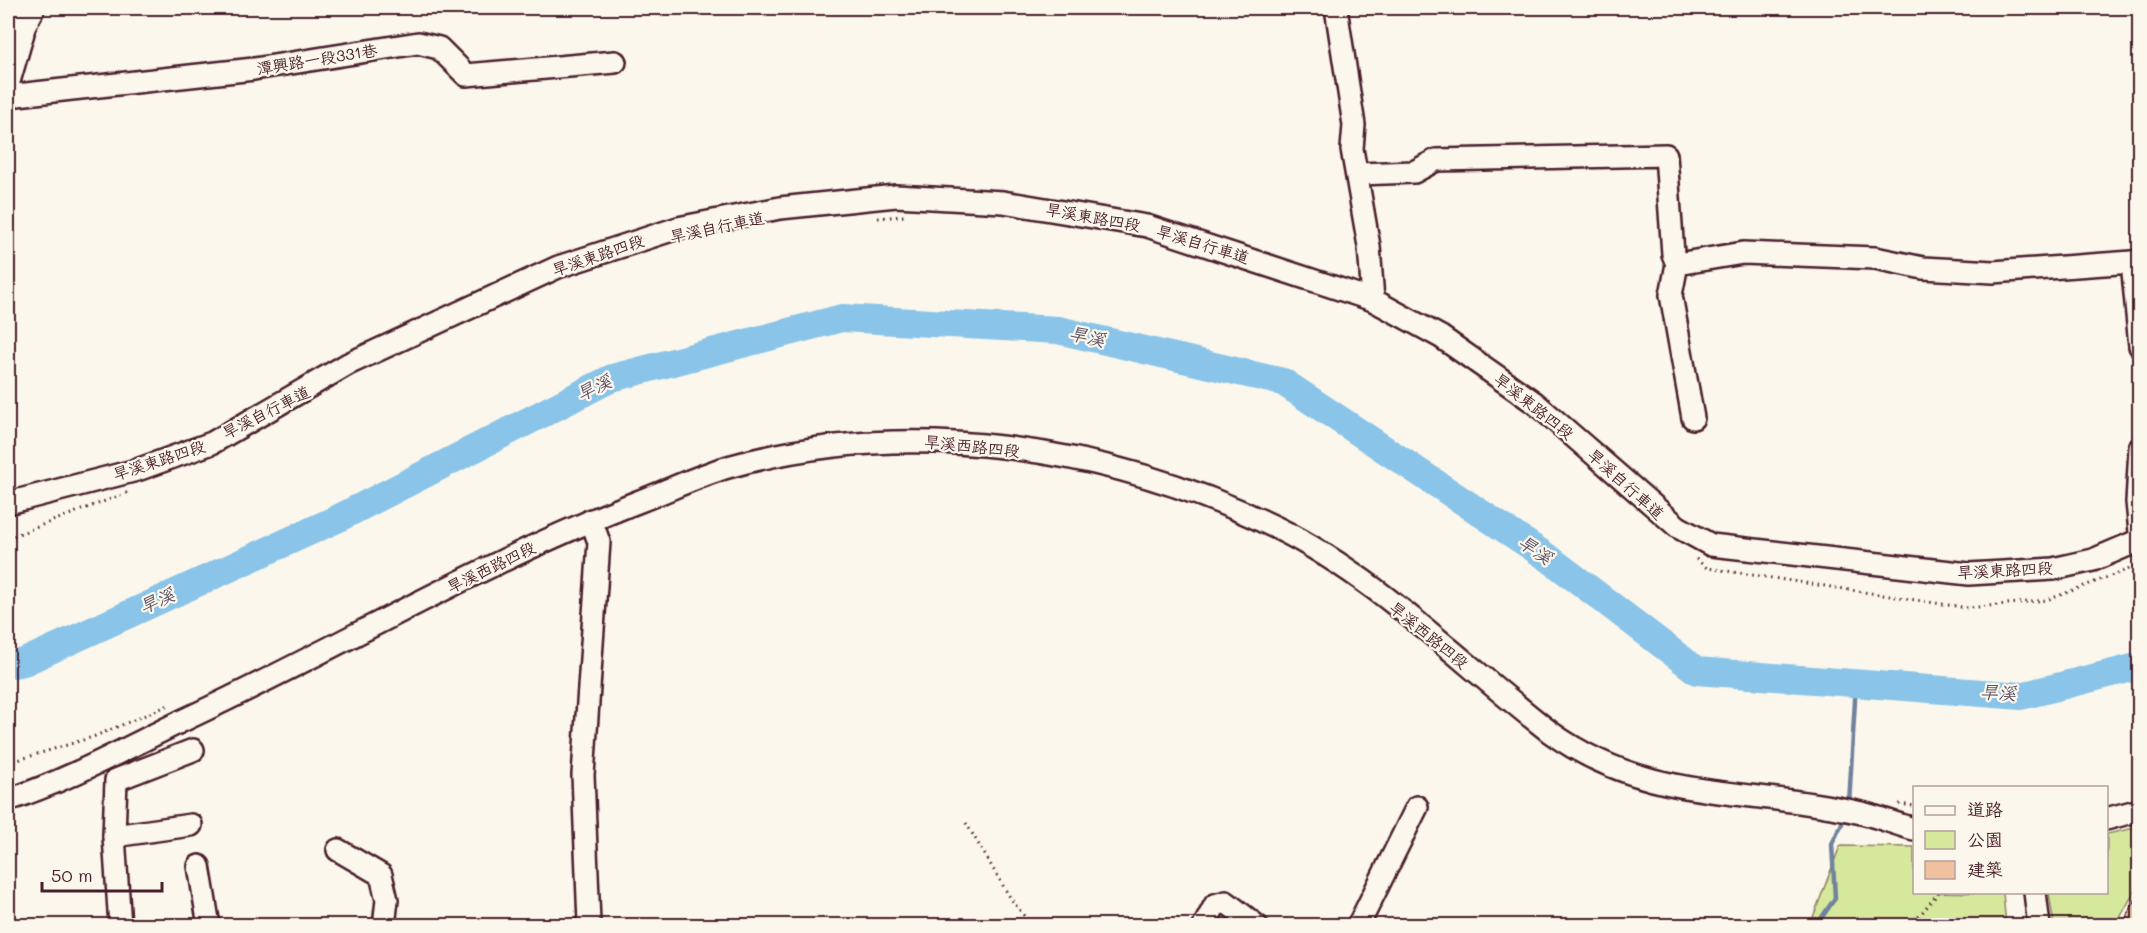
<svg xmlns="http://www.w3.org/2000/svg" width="2147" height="933" viewBox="0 0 2147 933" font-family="Mali,'LXGW WenKai TC',sans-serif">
  <rect width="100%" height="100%" fill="#fbf7ec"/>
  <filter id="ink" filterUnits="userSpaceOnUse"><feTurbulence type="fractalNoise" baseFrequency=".0167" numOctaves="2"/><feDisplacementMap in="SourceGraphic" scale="12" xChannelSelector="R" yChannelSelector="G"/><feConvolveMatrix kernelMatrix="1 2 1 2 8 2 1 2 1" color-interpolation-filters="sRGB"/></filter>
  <g filter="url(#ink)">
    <!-- green -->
    <g fill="#d5e89c" stroke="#908464" stroke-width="1.5">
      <path d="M 2139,827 L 2139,883 L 2116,925 L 2054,925 L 2049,893 L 2106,892 L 2107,834 Z"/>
      <path d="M 1840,846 L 1914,847 L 1914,892 L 2003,893 L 2006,925 L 1810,925 Z"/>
    </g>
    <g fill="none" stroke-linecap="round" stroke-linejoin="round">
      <!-- stream -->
      <g stroke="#70829d" stroke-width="4.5">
        <path d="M 1849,804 L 1856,683"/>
        <path d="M 1816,926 L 1835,898 L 1832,844 L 1846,815"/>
      </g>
      <!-- river -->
      <path stroke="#8ac4e9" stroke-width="28" d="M 8,665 L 24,662 L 337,519 L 612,378 L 842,318 L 1058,330 L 1283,382 L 1550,559 L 1697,671 L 2021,696 L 2140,666"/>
    </g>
    <!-- building -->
    <path fill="#efc19f" stroke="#4a1f2b" stroke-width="1.5" d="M 2139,894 L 2139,926 L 2123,926 L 2128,913 Z"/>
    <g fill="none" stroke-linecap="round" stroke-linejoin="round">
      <defs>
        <g id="minor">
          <path d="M 1336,8 L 1354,125 L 1352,149 L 1369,246 L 1373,300"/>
          <path d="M 8,85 L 23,33"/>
          <path d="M 8,96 L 254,69 L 418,43 L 439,48 L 466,75 L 615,62"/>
          <path d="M 1358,174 L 1414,172 L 1436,160 L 1666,155 L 1673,254 L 1677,264 L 1671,295 L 1693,418"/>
          <path d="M 1677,264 L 1743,253 L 1875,258 L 1923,268 L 1993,272 L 2132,262"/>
          <path d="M 2140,266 L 2132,262 L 2140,346"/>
          <path d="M 2140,448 L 2137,502 L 2140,532"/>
          <path d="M 8,503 L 137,470 L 212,443 L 348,364 L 558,267 L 678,228 L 780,208 L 896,196 L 1003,202 L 1147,226 L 1373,300 L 1441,337 L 1535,403 L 1678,527 L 1711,545 L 1969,574 L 2053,569 L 2093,560 L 2140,540"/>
          <path d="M 8,800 C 69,780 128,747 186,719 C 338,648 484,561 640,501 C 669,490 698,476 728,467 C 908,416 1110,446 1277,528 C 1377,577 1462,664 1550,732 C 1648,803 1746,787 1857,812 C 1877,816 1895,824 1914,829"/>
          <path d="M 2106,819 L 2140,810"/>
          <path d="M 114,836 L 191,825"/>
          <path d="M 338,850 L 381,875 L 387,900 L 384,926"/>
          <path d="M 199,866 L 209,926"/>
          <path d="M 2035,892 L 2039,926"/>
          <path d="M 120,926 L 114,836 L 116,780 L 193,750"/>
          <path d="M 585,926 L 589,923 L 583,775 L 599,542 L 591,520"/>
          <path d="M 1204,926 L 1215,905 L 1226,902 L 1257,926"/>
          <path d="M 1358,926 L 1417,807"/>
        </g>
        <path id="highway" d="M 8,46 L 28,8"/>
      </defs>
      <!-- minor casing -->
      <use href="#minor" stroke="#4a1f2b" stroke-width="26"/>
      <!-- highway casing -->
      <use href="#highway" stroke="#4a1f2b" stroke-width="36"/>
      <!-- path -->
      <g stroke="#4a1f2b" stroke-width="3" stroke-dasharray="1.5 4.5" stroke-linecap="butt">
        <path d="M 878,218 L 904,216"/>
        <path d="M 8,538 L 129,492"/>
        <path d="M 1696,559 L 1707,568 L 1968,608 L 2047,600 L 2140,565"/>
        <path d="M 8,763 L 93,737 L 169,705"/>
        <path d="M 1899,804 L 1914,806"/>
        <path d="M 966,823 L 1011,899 L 1032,926"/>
        <path d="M 1911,926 L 1939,892"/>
      </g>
      <!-- minor -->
      <use href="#minor" stroke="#fbf7ec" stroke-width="21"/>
      <!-- highway -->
      <use href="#highway" stroke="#fbf7ec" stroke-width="32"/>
    </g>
  </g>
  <g text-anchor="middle" stroke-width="4.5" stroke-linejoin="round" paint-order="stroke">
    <!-- street labels -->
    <g font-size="16" fill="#4a1f2b" stroke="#fbf7ec">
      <text transform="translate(317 59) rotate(-9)" y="6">潭興路一段331巷</text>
      <text transform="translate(1093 217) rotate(10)" y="6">旱溪東路四段</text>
      <text transform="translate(717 227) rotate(-12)" y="6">旱溪自行車道</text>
      <text transform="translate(1203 244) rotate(17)" y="6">旱溪自行車道</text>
      <text transform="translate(598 255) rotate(-19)" y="6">旱溪東路四段</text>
      <text transform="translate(1534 406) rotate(38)" y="6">旱溪東路四段</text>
      <text transform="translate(266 412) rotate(-27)" y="6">旱溪自行車道</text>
      <text transform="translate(972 446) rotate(6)" y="6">旱溪西路四段</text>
      <text transform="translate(159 460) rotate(-18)" y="6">旱溪東路四段</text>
      <text transform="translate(1626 484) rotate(42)" y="6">旱溪自行車道</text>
      <text transform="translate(491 567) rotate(-26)" y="6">旱溪西路四段</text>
      <text transform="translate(2005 570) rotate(-3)" y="6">旱溪東路四段</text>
      <text transform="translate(1429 635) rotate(39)" y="6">旱溪西路四段</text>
    </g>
    <!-- water labels -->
    <g font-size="18" font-style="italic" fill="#5d5164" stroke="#fbf7ec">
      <text transform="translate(1087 337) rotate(13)" y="6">旱溪</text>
      <text transform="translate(594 388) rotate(-26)" y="6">旱溪</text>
      <text transform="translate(1535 550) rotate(34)" y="6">旱溪</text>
      <text transform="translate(157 601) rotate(-24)" y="6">旱溪</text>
      <text transform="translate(1998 693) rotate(3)" y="6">旱溪</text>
    </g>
  </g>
  <!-- margin -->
  <rect width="2147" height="933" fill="none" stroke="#fbf7ec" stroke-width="30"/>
  <rect x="15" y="15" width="2117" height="903" fill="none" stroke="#4a1f2b" stroke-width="2" filter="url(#ink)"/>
  <!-- legend -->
  <rect x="1913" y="786" width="195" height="108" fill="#fbf7ec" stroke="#b4a19f" stroke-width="1.5"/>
  <rect x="1925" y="806" width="30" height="9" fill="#fbf7ec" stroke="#b4a19f" stroke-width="1.5"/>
  <text x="1967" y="816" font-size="18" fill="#4a1f2b">道路</text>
  <rect x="1925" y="831" width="30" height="18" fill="#d5e89c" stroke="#b4a19f" stroke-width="1.5"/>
  <text x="1967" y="846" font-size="18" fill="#4a1f2b">公園</text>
  <rect x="1925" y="861" width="30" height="18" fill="#efc19f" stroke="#b4a19f" stroke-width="1.5"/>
  <text x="1967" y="876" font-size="18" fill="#4a1f2b">建築</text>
  <!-- scale -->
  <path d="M42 882v9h120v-9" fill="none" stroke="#4a1f2b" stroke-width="3"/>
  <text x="51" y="882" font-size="18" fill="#4a1f2b" stroke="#fbf7ec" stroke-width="4.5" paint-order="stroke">50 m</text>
</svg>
